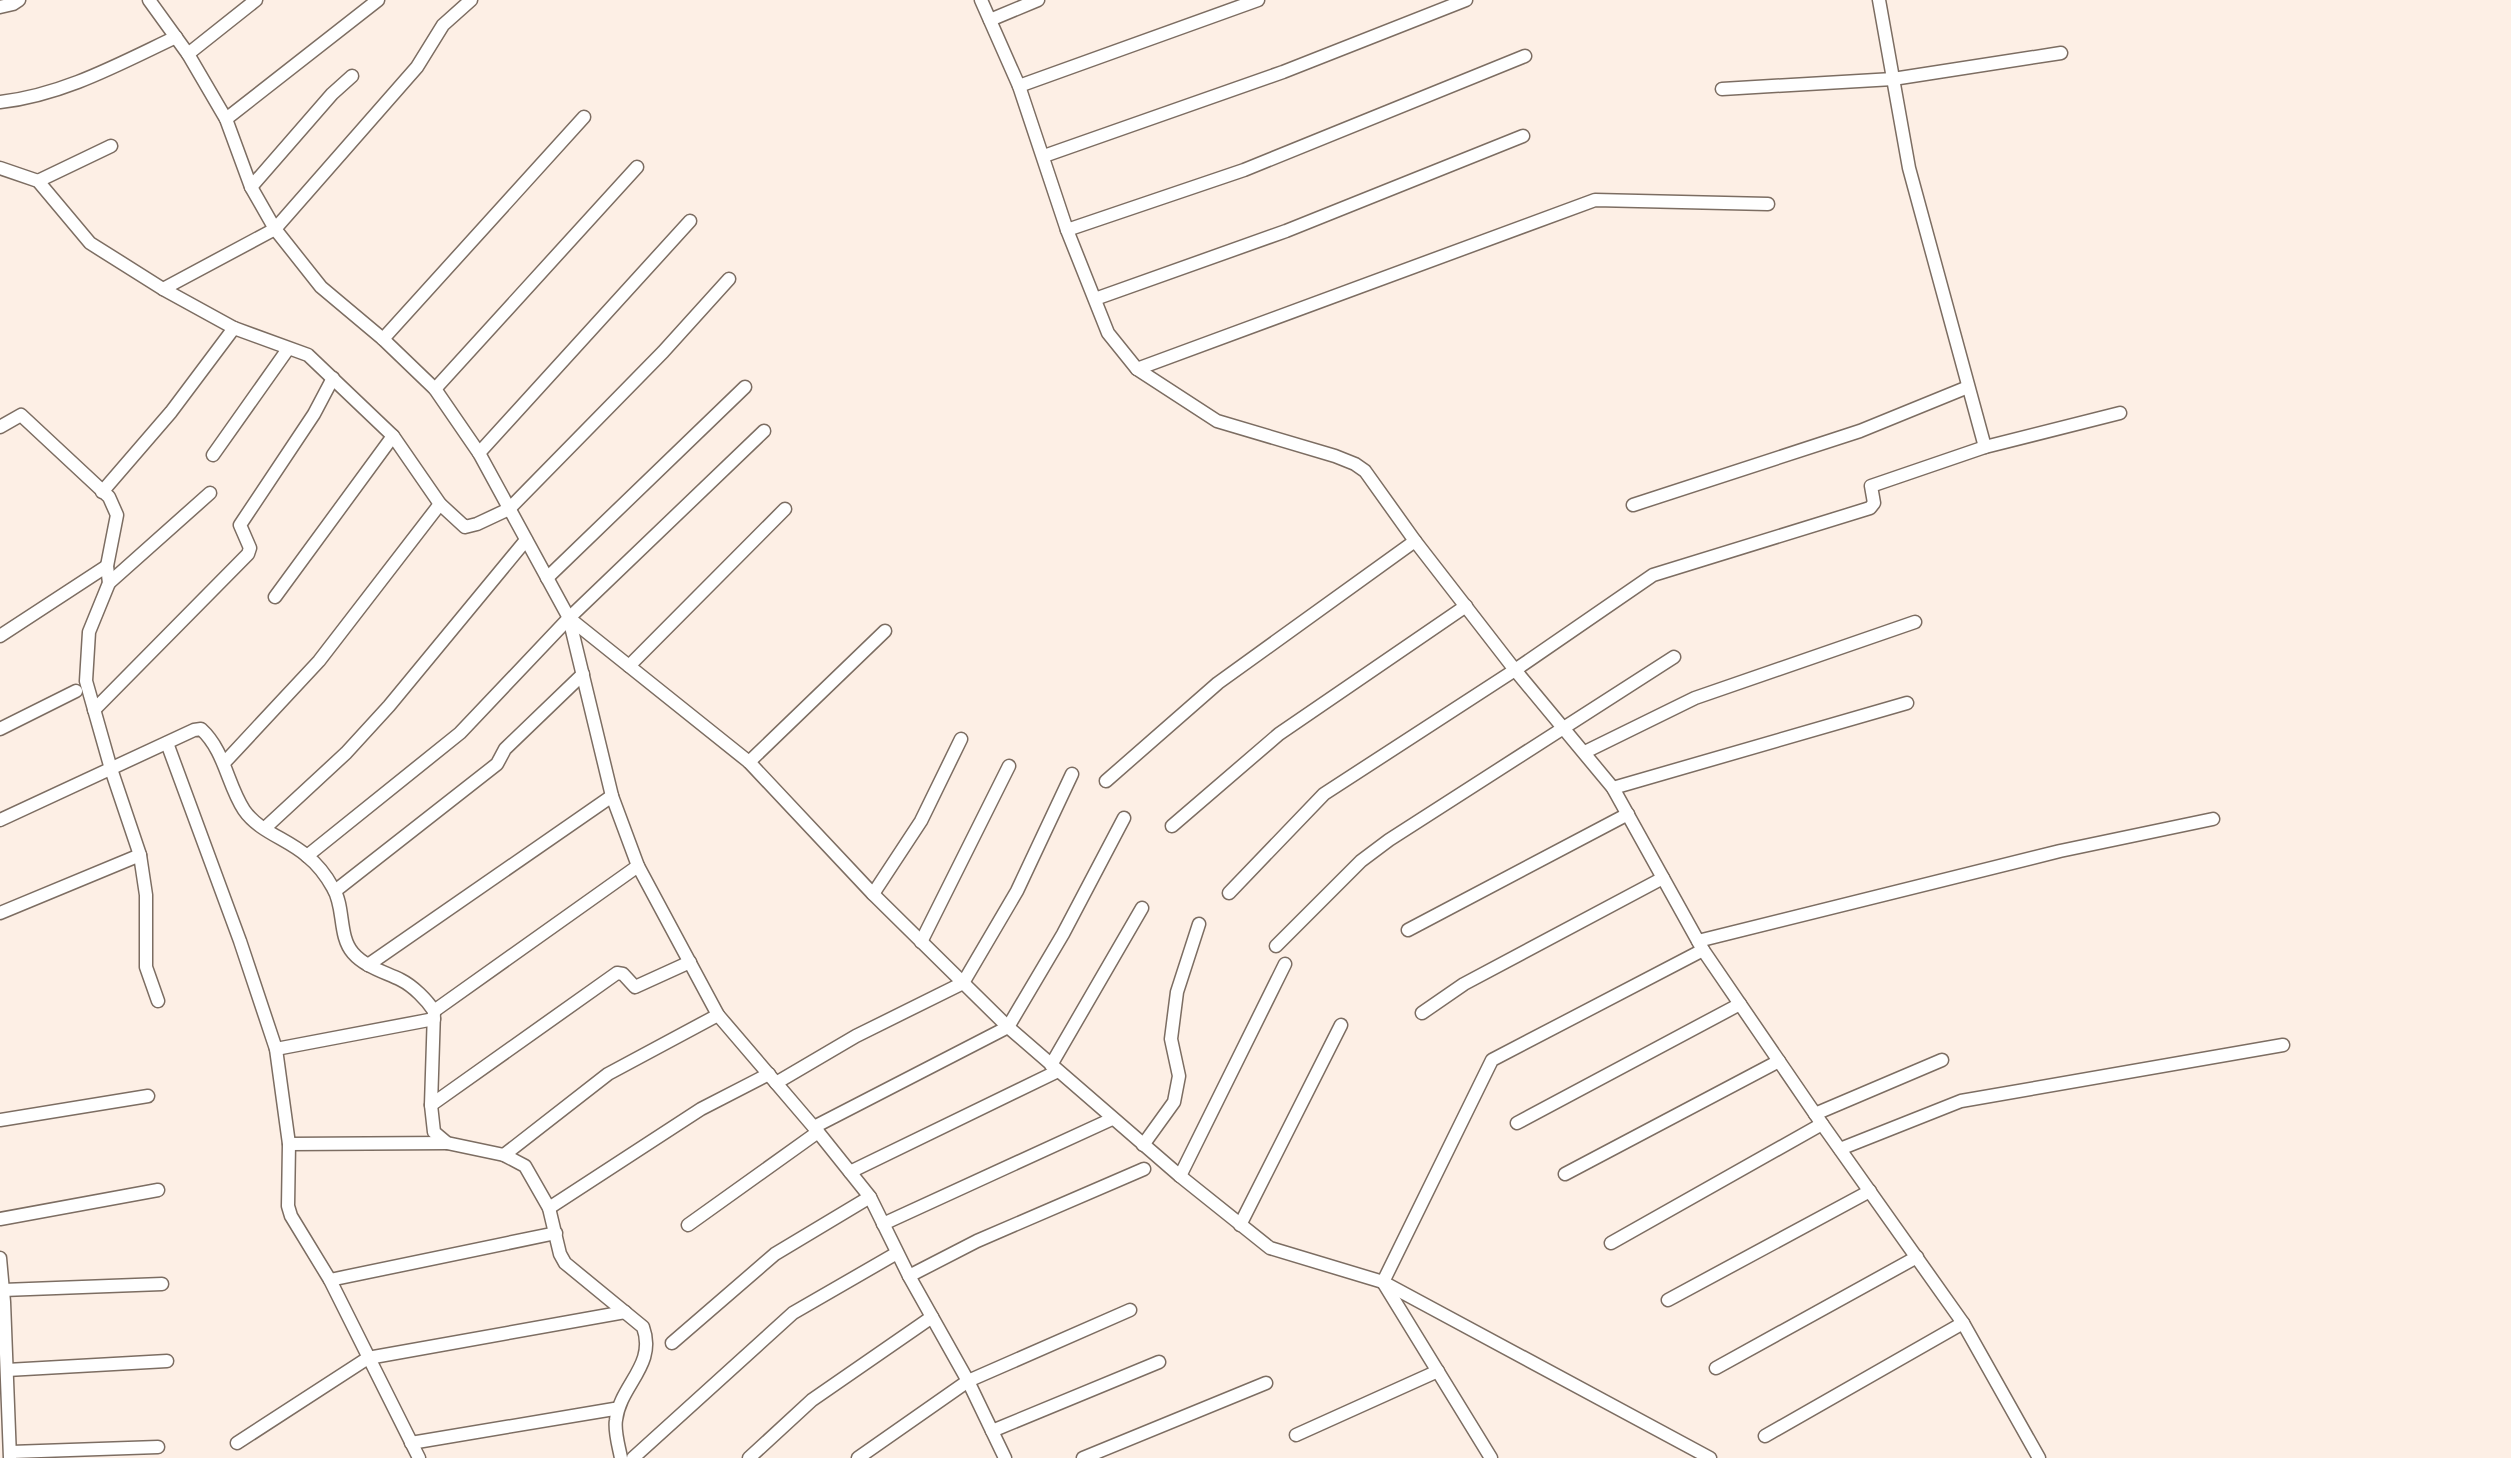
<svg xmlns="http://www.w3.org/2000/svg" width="2511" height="1458" viewBox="0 0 2511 1458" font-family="Cabin,sans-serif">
  <rect width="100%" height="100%" fill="#fdefe5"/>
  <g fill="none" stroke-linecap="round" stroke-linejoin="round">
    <defs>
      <g id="minor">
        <path d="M 149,0 L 188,54 L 226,119 L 251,187 L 275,229 L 321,287 L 383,339 L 435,389 L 479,453 L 569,618 L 612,796 L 638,866 L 718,1015 L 818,1132 L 870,1197 L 909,1276 L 968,1381 L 1005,1458"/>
        <path d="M 981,0 L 1019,86 L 1067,230 L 1108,333 L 1137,369 L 1217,421 L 1335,456 L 1355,464 L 1365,471 L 1415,541 L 1515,670 L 1613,788 L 1703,950 L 1822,1124 L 1963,1323 L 2039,1458"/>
        <path d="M 1879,0 L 1909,168 L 1985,447"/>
        <path d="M 0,7 L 13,4 L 19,0"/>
        <path d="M 990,20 L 1038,0"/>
        <path d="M 188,54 L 256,0"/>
        <path d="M 1019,86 L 1258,0"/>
        <path d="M 1722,89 L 1893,79 L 2061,53"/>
        <path d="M 0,102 C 63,95 119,64 176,37"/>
        <path d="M 226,119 L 378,0"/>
        <path d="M 1044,156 L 1283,72 L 1466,0"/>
        <path d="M 0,168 L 38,181 L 90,243 L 163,289 L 234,328 L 308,355 L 393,436 L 440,504 L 465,527 L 477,524 L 509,509 L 663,352 L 729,279"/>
        <path d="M 38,181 L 111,146"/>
        <path d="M 251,187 L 332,94 L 352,76"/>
        <path d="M 1067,230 L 1244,170 L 1525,56"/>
        <path d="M 163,289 L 275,229 L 417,67 L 443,25 L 471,0"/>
        <path d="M 1095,299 L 1286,231 L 1523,136"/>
        <path d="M 383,339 L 584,117"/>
        <path d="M 1137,369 L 1595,200 L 1768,204"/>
        <path d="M 435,389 L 637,167"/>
        <path d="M 0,427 L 21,415 L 109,497 L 117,515 L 107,566 L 109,583 L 89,632 L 86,681 L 111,769 L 140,855 L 146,895 L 146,967 L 158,1001"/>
        <path d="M 479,453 L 690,221"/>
        <path d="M 213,455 L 288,349"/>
        <path d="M 102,492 L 171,412 L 234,328"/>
        <path d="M 1633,505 L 1860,431 L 1968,387"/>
        <path d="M 547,578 L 745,387"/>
        <path d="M 109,583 L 210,493"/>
        <path d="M 275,597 L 393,436"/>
        <path d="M 569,618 L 749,762 L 873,894 L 1008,1027 L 1180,1176 L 1270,1248 L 1383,1282 L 1710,1458"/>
        <path d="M 0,636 L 107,566"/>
        <path d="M 629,666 L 785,509"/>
        <path d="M 94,710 L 248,554 L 250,548 L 240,525 L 314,414 L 333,378"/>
        <path d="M 0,729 L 76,691"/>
        <path d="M 167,743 L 240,941 L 276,1049 L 289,1144 L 288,1206 L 291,1216 L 330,1280 L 419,1458"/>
        <path d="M 1585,752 L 1695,698 L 1915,622"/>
        <path d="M 749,762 L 885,631"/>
        <path d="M 224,763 L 319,661 L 440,504"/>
        <path d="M 1106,781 L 1218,683 L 1415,541"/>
        <path d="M 1613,788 L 1907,703"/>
        <path d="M 0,820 L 194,730 L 201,729 C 225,751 227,784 244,810 C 259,832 288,839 307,856 C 317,864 327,877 333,888 C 345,907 338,936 353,953 C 365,967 385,972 401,980 C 413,986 427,1000 434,1011 L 431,1105 L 434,1132 L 447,1143 L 504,1155 L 525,1166 L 549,1208 L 560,1254 L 565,1263 L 643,1327 C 657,1365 620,1385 616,1420 C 614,1431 619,1447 621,1458"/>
        <path d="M 1172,826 L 1279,734 L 1466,606"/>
        <path d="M 265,828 L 346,753 L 389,706 L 526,540"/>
        <path d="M 307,856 L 460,733 L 569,618 L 764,431"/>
        <path d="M 335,891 L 497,764 L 505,749 L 583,674"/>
        <path d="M 1229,893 L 1324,794 L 1515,670 L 1653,575 L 1870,508 L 1874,503 L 1871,486 L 1985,447 L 2120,413"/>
        <path d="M 873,894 L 921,821 L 961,739"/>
        <path d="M 0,913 L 140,855"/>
        <path d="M 1408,930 L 1628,814"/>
        <path d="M 1698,941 L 2060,851 L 2213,819"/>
        <path d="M 921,942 L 1009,766"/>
        <path d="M 1276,946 L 1361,861 L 1389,840 L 1674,657"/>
        <path d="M 368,965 L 612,796"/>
        <path d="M 434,1011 L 638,866"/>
        <path d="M 1422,1013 L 1464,984 L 1663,878"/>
        <path d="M 276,1049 L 434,1019"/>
        <path d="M 1051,1065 L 1142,908"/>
        <path d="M 776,1083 L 856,1036 L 963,983 L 1017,891 L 1072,774"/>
        <path d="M 431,1105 L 617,973 L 623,974 L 635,987 L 690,962"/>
        <path d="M 1815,1114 L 1942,1060"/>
        <path d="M 0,1120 L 148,1096"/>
        <path d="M 1517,1123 L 1740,1004"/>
        <path d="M 814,1127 L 1008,1027 L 1063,934 L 1124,818"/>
        <path d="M 289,1144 L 447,1143"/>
        <path d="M 1143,1145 L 1174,1102 L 1179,1076 L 1171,1039 L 1177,992 L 1199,924"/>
        <path d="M 1840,1149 L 1961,1101 L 2283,1045"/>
        <path d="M 504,1155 L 608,1074 L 718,1015"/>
        <path d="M 850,1172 L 1058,1071"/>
        <path d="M 1565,1174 L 1779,1061"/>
        <path d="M 1180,1176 L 1285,964"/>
        <path d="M 549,1208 L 701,1109 L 769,1074"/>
        <path d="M 0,1219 L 158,1190"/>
        <path d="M 883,1224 L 1112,1119"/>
        <path d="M 688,1225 L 818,1132"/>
        <path d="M 1240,1225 L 1341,1025"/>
        <path d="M 1611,1243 L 1822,1124"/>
        <path d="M 0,1258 L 4,1302 L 10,1458"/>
        <path d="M 909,1276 L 977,1241 L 1144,1169"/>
        <path d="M 330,1280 L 556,1233"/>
        <path d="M 3,1290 L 162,1284"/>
        <path d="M 1668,1300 L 1870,1191"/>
        <path d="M 672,1343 L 775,1254 L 870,1197"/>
        <path d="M 1716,1368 L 1917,1257"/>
        <path d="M 7,1370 L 167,1361"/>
        <path d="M 992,1431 L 1159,1362"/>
        <path d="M 1296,1435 L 1438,1371"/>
        <path d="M 1765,1436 L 1963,1323"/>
        <path d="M 237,1443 L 368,1358 L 625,1312"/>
        <path d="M 411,1443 L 614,1409"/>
        <path d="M 11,1452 L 158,1447"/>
        <path d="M 633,1458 L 793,1313 L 897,1253"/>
        <path d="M 749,1458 L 812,1400 L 932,1317"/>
        <path d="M 858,1458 L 968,1381 L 1130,1310"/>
        <path d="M 1083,1458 L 1266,1383"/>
        <path d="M 1491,1458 L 1383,1282 L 1492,1060 L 1703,950"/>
      </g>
    </defs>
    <!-- minor casing -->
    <use href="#minor" stroke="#7c6d62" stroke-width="15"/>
    <!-- minor -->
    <use href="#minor" stroke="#fff" stroke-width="12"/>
  </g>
</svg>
